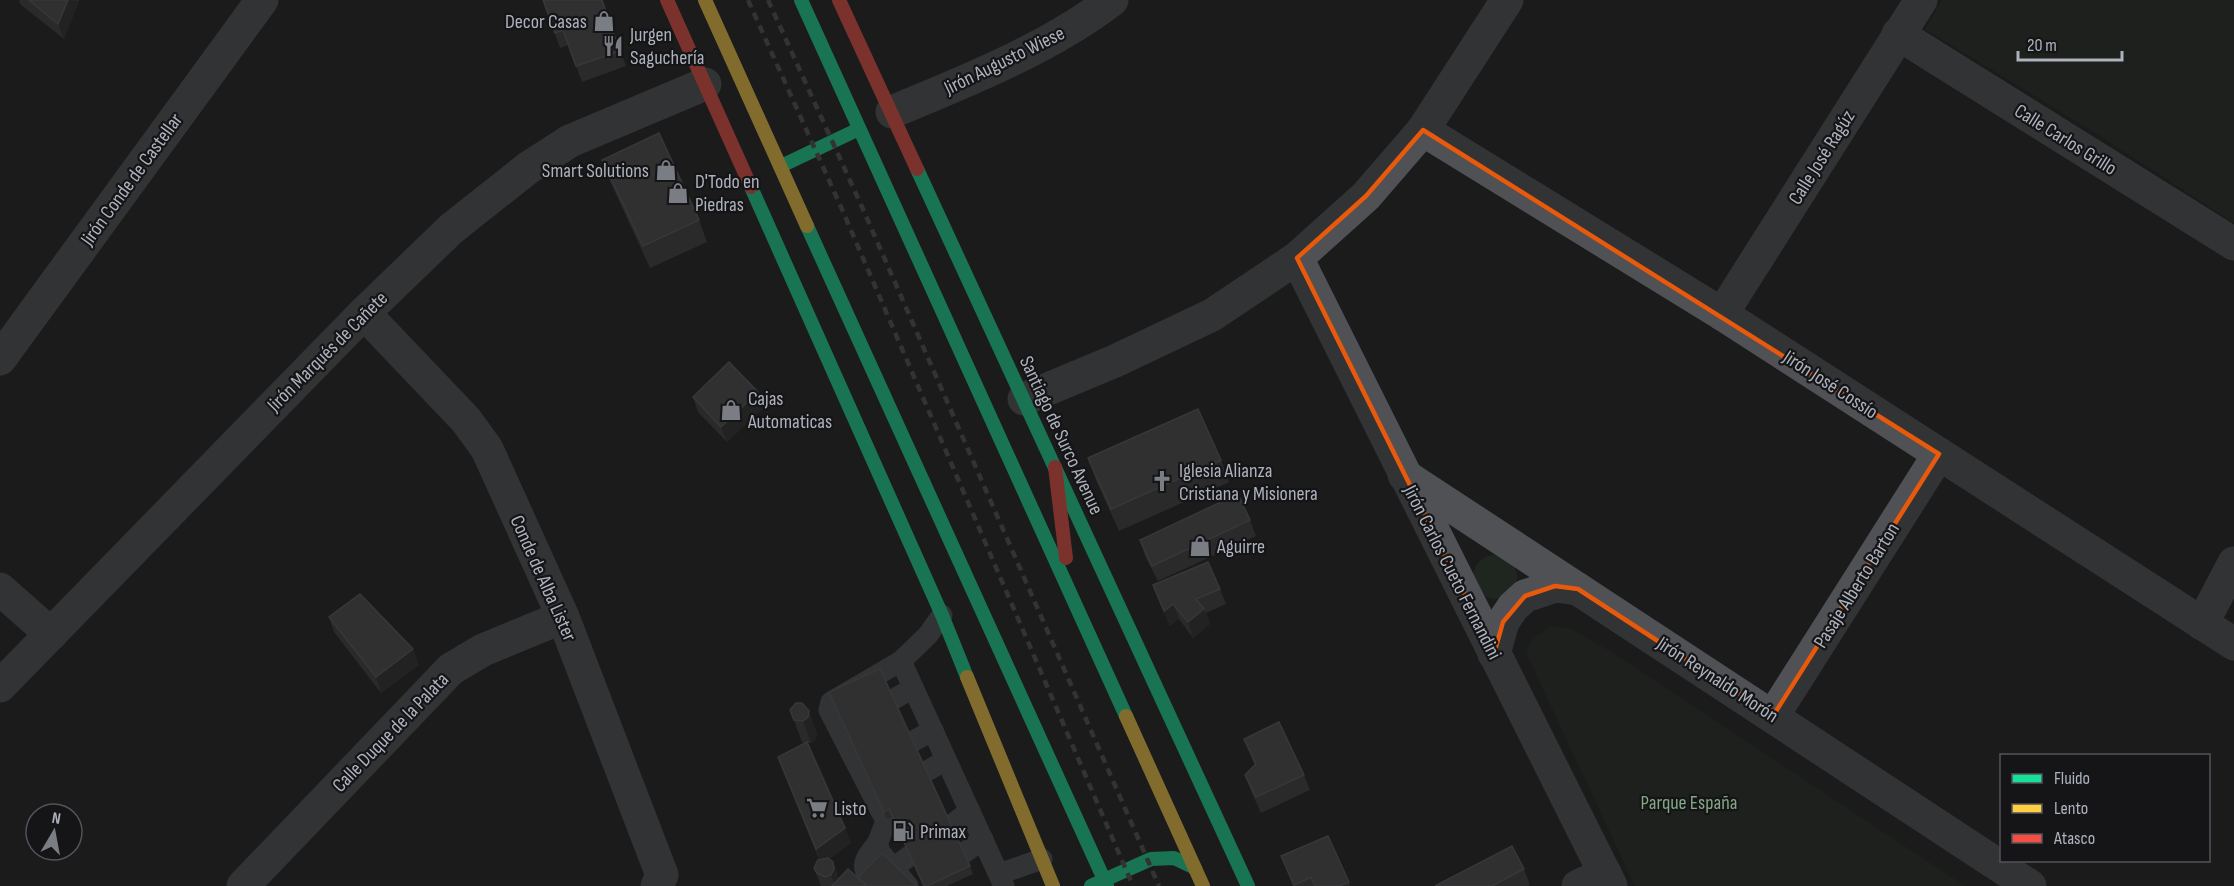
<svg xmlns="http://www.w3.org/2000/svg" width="2234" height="886" viewBox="0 0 2234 886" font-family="'Sofia Sans Condensed',sans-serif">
  <rect width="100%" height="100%" fill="#1b1b1c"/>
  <!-- green -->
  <g fill="#1f2620">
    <path d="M 1942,0 L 2234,0 L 2234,223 L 2094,132 L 1925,29 Z"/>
    <circle cx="1495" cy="577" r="22"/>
    <path d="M 1551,626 L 1571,629 L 1610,651 L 1965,886 L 1635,886 L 1526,653 L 1533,638 Z"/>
  </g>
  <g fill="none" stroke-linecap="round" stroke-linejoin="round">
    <!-- lane -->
    <g stroke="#4f5155" stroke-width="21">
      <path d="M 901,661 L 1004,886"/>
      <path d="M 870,713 L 913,688"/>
      <path d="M 889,755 L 933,730"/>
      <path d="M 903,785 L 946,760"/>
      <path d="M 892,869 L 970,811"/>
      <path d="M 942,869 L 983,839"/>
      <path d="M 999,874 L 1042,859"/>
      <path d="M 876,886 C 858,866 863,862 878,842"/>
      <path d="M 908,886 L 879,851 L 878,842 L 886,821 L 829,710 L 831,702 L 901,661 L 928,635 L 942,615"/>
    </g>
    <!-- street -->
    <g stroke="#4f5155" stroke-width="33">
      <path d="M 1898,34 L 2234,244"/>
      <path d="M 892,112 C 968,80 1046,50 1112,0"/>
      <path d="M 1423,130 L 1722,314 L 2234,644"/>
      <path d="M 1297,258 L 1611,886"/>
      <path d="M 364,313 L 466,420 L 487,449 L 563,617 L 662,875 L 657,886"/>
      <path d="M 1722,314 L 1921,0"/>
      <path d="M 0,359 L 262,0"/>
      <path d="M 1024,399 L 1115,361 L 1212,315 L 1297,258 L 1366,196 L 1423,130 L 1507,0"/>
      <path d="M 1404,475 L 2030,886"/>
      <path d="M 0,589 L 51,634"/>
      <path d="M 2202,624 L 2234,563"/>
      <path d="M 1494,654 L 1503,622 L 1513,607 L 1525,596 L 1555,586 L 1578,589"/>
      <path d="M 0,686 L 364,313 L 451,229 L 528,168 L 570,141 L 705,84"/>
      <path d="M 1773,716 L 1939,454"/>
      <path d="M 243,886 L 451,669 L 483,650 L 563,617"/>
      <path d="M 1578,886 L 1605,873"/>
    </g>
    <!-- fast -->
    <g stroke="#16e098" stroke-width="14">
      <path d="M 801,0 L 1126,716"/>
      <path d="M 781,166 L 859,129"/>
      <path d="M 917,169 L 1248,886"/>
      <path d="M 751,187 L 942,615 L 967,677"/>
      <path d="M 807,226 L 1107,886"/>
      <path d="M 1091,886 L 1151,859 L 1174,858 L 1195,868"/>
    </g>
    <!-- slow -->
    <g stroke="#ffcf43" stroke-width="14">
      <path d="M 705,0 L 807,226"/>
      <path d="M 967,677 L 1053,886"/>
      <path d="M 1126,716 L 1203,886"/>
    </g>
    <!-- jam -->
    <g stroke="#f24e42" stroke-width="14">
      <path d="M 667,0 L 751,187"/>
      <path d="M 839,0 L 917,169"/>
      <path d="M 1055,467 L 1066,558"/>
    </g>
    <!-- rail -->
    <g stroke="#505153" stroke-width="4.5" stroke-dasharray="8 6" stroke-linecap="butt">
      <path d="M 748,0 L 841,207 L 1133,886"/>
      <path d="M 768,0 L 862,207 L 1159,886"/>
    </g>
  </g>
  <!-- wall -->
  <g fill="#3c3d3f">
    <path d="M 19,0 L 79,0 L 79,1 L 64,39 L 20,4 Z"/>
    <path d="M 543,0 L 602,0 L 626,66 L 582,82 L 568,45 L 560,48 Z"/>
    <path d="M 602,160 L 699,220 L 707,242 L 650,268 L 610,181 Z"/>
    <path d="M 693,397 L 763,408 L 727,442 L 698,412 Z"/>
    <path d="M 1088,458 L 1221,460 L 1229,482 L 1119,531 L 1096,480 Z"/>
    <path d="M 1250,520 L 1256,536 L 1158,581 L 1145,556 L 1140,540 Z"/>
    <path d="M 1153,585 L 1220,589 L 1226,604 L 1206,613 L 1210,624 L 1193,638 L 1179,619 L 1170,626 Z"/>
    <path d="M 329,617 L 413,649 L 419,665 L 381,693 L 334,632 Z"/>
    <path d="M 829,692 L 970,866 L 973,874 L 947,886 L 924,886 L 892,817 L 887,819 Z"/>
    <path d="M 790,710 L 817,733 L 816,739 L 811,743 L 808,743 L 851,843 L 829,859 L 833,862 L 839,879 L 858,877 L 917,886 L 821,886 L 814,868 L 819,859 L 778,757 L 805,743 L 802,742 Z"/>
    <path d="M 1244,739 L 1304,775 L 1310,790 L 1261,813 L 1251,791 L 1245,775 L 1255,766 Z"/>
    <path d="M 1281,856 L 1349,882 L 1350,886 L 1293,886 Z"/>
    <path d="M 1524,869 L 1530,885 L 1527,886 L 1435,886 Z"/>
  </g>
  <!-- shaded-wall -->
  <g fill="#2a2a2c">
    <path d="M 68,0 L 79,1 L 64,39 L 58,24 Z"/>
    <path d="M 758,392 L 763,408 L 727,442 L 721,427 Z"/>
    <path d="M 1173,604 L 1179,619 L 1170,626 L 1164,611 Z"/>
    <path d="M 1204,609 L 1210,624 L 1193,638 L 1188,622 Z"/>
    <path d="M 413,649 L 419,665 L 381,693 L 376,677 Z"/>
    <path d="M 809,711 L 817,733 L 816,739 L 811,743 L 803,721 Z"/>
    <path d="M 845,828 L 851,843 L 821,864 L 816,849 Z"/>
    <path d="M 833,862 L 841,884 L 835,886 L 831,875 Z"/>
  </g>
  <!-- building -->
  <g fill="#49494d" stroke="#585a5e" stroke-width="1.5">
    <path d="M 29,0 L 68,0 L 58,24 Z"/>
    <path d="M 543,0 L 602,0 L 620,51 L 576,66 L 563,30 L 555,33 Z"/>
    <path d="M 659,133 L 699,220 L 643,246 L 602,160 Z"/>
    <path d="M 729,362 L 758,392 L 721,427 L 693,397 Z"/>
    <path d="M 1198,409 L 1221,460 L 1111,509 L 1088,458 Z"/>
    <path d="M 1238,494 L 1250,520 L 1152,566 L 1140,540 Z"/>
    <path d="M 1208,562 L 1220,589 L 1196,599 L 1204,609 L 1188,622 L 1173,604 L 1164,611 L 1153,585 Z"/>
    <path d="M 360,594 L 413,649 L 376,677 L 329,617 Z"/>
    <path d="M 880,669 L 970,866 L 927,886 L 924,886 L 889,809 L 884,812 L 829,692 Z"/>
    <path d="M 796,703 L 802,703 L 809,711 L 808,717 L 803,721 L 794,720 L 790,710 Z"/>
    <path d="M 1279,722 L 1304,775 L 1256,797 L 1245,775 L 1256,764 L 1244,739 Z"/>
    <path d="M 807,742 L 845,828 L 816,849 L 778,757 Z"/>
    <path d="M 1328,836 L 1349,882 L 1339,886 L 1315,886 L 1311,877 L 1294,885 L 1281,856 Z"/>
    <path d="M 1512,846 L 1524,869 L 1492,886 L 1435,886 Z"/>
    <path d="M 882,853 L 917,886 L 867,886 L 858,877 Z"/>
    <path d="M 828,858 L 833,862 L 834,869 L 831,875 L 825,877 L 817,873 L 814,868 L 818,860 Z"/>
    <path d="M 848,869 L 867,886 L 832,886 Z"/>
  </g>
  <!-- marked area -->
  <path d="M0 0H2234V886H0ZM 1423,130 L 1939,454 L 1773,716 L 1578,589 L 1555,586 L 1525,596 L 1503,622 L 1494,654 L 1297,258 L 1366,196 Z" fill="#1b1b1c" fill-opacity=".55" fill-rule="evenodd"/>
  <path fill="none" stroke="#e8590c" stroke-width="4.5" stroke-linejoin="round" d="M 1423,130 L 1939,454 L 1773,716 L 1578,589 L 1555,586 L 1525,596 L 1503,622 L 1494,654 L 1297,258 L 1366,196 Z"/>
  <!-- icons -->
  <defs>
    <symbol id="shop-bare" viewBox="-9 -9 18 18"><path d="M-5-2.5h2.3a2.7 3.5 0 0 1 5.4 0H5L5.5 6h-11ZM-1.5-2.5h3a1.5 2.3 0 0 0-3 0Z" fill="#7a7d84" stroke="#151518" stroke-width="2.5" paint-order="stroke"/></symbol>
    <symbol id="restaurant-bare" viewBox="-9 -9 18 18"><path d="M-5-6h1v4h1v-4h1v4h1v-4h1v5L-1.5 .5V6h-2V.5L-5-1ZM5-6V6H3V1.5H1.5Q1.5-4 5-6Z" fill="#7a7d84" stroke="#151518" stroke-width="2.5" paint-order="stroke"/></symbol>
    <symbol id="church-bare" viewBox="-9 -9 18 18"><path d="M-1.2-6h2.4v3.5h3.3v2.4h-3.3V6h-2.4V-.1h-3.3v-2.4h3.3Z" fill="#7a7d84" stroke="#151518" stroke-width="2.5" paint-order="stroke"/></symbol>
    <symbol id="supermarket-bare" viewBox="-9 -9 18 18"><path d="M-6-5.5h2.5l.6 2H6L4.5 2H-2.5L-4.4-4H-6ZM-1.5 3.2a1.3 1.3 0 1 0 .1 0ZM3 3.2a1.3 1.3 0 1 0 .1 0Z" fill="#7a7d84" stroke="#151518" stroke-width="2.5" paint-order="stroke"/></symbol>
    <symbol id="fuel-bare" viewBox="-9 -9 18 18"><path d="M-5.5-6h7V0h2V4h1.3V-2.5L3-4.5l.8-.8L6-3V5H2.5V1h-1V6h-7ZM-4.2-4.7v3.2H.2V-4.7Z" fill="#7a7d84" stroke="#151518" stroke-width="2.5" paint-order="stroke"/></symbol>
  </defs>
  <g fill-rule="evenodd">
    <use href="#shop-bare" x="589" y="6" width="30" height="30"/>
    <use href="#restaurant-bare" x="598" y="31" width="30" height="30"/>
    <use href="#shop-bare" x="651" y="155" width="30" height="30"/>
    <use href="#shop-bare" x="663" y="178" width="30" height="30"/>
    <use href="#shop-bare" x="716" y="395" width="30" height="30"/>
    <use href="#church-bare" x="1147" y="466" width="30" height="30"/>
    <use href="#shop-bare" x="1185" y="531" width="30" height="30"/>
    <use href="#supermarket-bare" x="802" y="793" width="30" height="30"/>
    <use href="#fuel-bare" x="888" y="816" width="30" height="30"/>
  </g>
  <g text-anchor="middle" stroke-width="4.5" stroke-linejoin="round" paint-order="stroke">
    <!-- poi labels -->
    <g font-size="20" fill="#adb2bc" stroke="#151518" text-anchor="start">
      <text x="587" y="28" text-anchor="end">Decor Casas</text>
      <text x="630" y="41">Jurgen<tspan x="630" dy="23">Saguchería</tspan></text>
      <text x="649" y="177" text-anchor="end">Smart Solutions</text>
      <text x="695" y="188">D'Todo en<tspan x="695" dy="23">Piedras</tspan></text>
      <text x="748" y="405">Cajas<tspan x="748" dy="23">Automaticas</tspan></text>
      <text x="1179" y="477">Iglesia Alianza<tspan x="1179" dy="23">Cristiana y Misionera</tspan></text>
      <text x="1217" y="553">Aguirre</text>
      <text x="834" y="815">Listo</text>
      <text x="920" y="838">Primax</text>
    </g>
    <!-- street labels -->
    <g font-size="20" fill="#adb2bc" stroke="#151518">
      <text transform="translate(1004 60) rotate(-26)" y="7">Jirón Augusto Wiese</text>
      <text transform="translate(2066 139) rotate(32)" y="7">Calle Carlos Grillo</text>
      <text transform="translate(1821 157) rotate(-58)" y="7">Calle José Ragúz</text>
      <text transform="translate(131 179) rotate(-54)" y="7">Jirón Conde de Castellar</text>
      <text transform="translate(327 351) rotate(-45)" y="7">Jirón Marqués de Cañete</text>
      <text transform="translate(1831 384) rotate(33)" y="7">Jirón José Cossío</text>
      <text transform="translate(1062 435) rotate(65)" y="7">Santiago de Surco Avenue</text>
      <text transform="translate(1453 572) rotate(63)" y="7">Jirón Carlos Cueto Fernandini</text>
      <text transform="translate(544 578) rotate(66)" y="7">Conde de Alba Lister</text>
      <text transform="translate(1856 585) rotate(-58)" y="7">Pasaje Alberto Barton</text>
      <text transform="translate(1718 679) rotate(33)" y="7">Jirón Reynaldo Morón</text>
      <text transform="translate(390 732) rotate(-46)" y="7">Calle Duque de la Palata</text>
    </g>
    <!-- park labels -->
    <g font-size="20" fill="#84a784" stroke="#151518">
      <text x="1689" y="809">Parque España</text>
    </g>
  </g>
  <!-- legend -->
  <rect x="2000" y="754" width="210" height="108" fill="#151518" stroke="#52545a" stroke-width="1.5"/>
  <rect x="2012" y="774" width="30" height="9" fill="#16e098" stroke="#52545a" stroke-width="1.5"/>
  <text x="2054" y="784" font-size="18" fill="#adb2bc">Fluido</text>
  <rect x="2012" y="804" width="30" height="9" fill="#ffcf43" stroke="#52545a" stroke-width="1.5"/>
  <text x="2054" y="814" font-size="18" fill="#adb2bc">Lento</text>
  <rect x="2012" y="834" width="30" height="9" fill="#f24e42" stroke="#52545a" stroke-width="1.5"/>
  <text x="2054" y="844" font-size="18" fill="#adb2bc">Atasco</text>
  <!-- north arrow -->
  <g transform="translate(54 832) rotate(10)"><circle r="28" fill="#151518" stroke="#52545a" stroke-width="1.5"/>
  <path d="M0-4.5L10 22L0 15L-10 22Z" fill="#7a7d84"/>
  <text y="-9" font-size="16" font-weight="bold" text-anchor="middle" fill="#adb2bc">N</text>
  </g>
  <!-- scale -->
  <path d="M2018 51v9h104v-9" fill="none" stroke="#adb2bc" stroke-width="3"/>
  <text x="2027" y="51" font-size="18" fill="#adb2bc" stroke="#151518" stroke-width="4.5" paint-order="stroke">20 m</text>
</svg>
